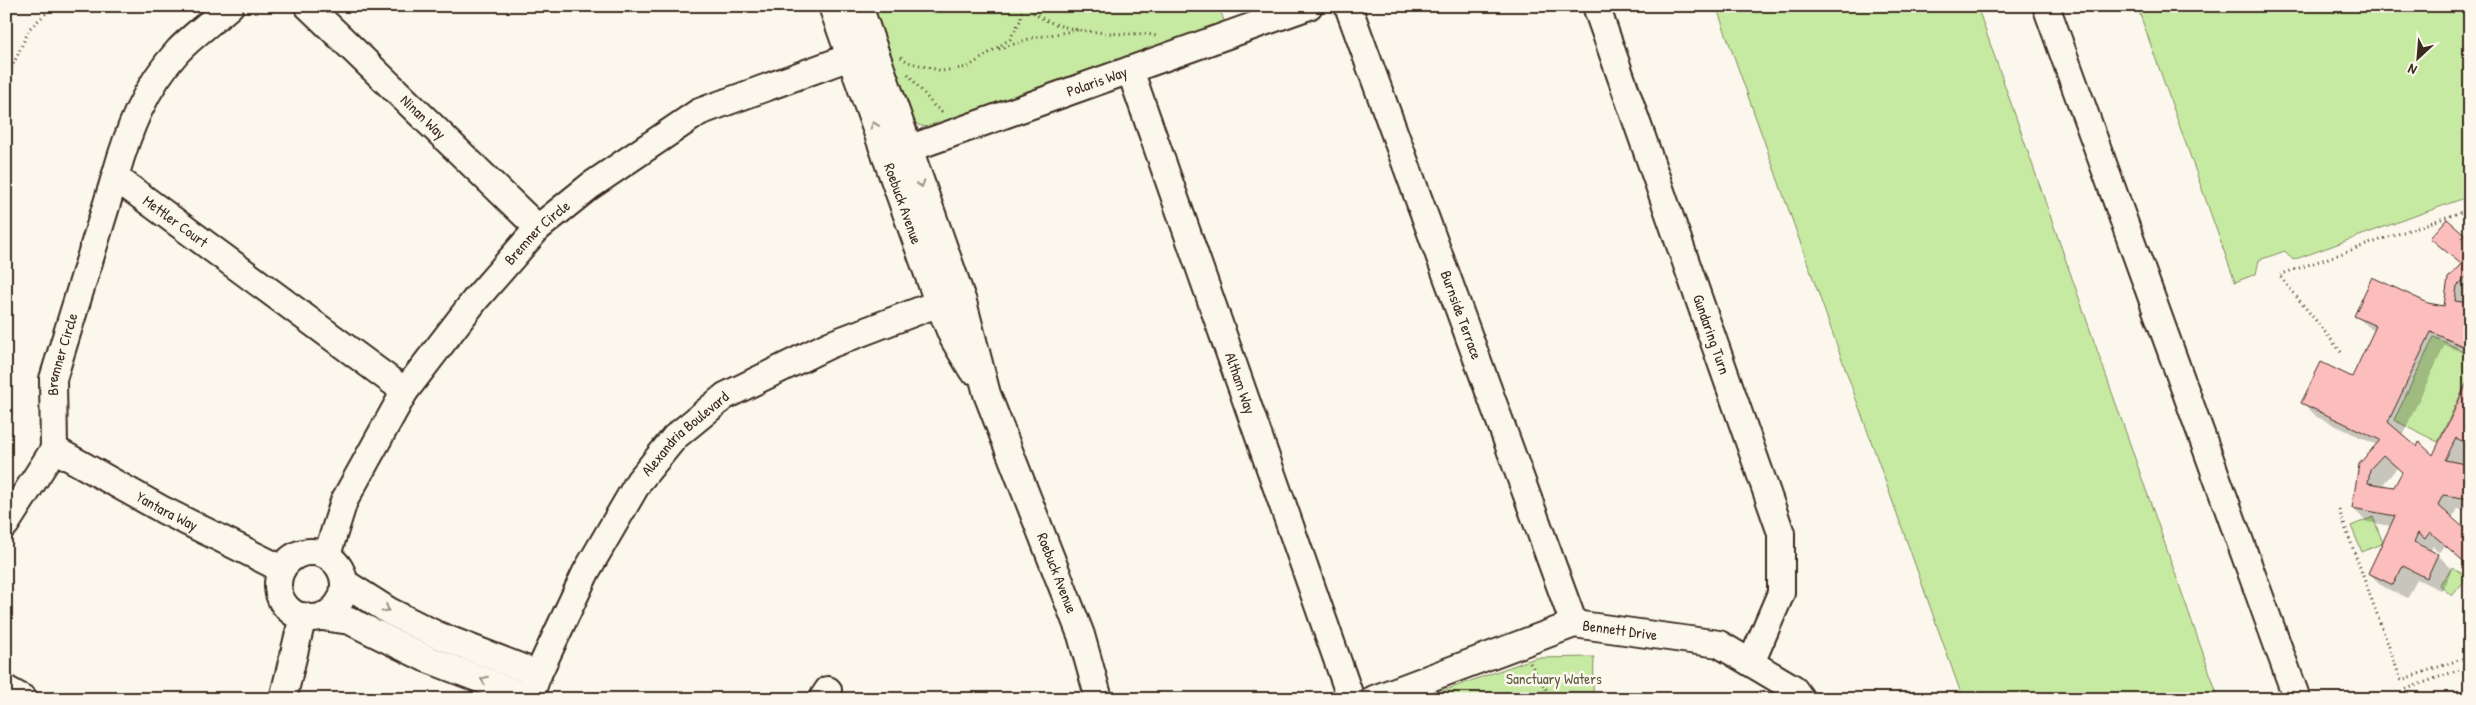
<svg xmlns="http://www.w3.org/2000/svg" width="2476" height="705" viewBox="0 0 2476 705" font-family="'Patrick Hand',sans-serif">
  <rect width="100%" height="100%" fill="#fbf7ec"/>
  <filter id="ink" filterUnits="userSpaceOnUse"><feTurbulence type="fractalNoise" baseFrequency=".02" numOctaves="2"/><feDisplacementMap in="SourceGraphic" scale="10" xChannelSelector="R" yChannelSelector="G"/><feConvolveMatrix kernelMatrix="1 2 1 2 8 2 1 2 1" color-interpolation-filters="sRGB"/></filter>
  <g filter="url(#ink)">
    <!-- green -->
    <g fill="#c7eaa3" stroke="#818a60">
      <path d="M 867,6 L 1219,6 L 1226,27 L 1086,77 L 1077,73 L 1025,92 L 1018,101 L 939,130 L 918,125 L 906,113 Z"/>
      <path d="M 1716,6 L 1977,6 L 2219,699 L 1963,699 Z"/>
      <path d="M 2137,6 L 2470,6 L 2470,196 L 2293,260 L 2285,251 L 2259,260 L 2256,274 L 2235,282 Z"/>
      <path d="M 2434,337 L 2470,354 L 2470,375 L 2438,442 L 2394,420 Z"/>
      <path d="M 2373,517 L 2383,543 L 2362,552 L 2351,526 Z"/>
      <path d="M 2453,567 L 2467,578 L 2452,596 L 2439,585 Z"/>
      <path d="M 1594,657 L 1593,699 L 1420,699 L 1535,658 Z"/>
    </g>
    <!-- shadow -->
    <path fill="#0003" fill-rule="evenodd" d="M 2432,238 L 2470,240 L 2470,356 L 2445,345 L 2402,436 L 2417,449 L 2433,457 L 2470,380 L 2470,451 L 2463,465 L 2470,466 L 2470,510 L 2457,508 L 2452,519 L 2464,530 L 2470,524 L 2470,567 L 2445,545 L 2439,552 L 2433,546 L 2430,552 L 2438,555 L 2452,569 L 2442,591 L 2417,579 L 2408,598 L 2383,587 L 2369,573 L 2391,526 L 2367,522 L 2353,508 L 2377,445 L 2317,417 L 2303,403 L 2353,378 L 2375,332 L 2355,315 L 2428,304 L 2445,307 L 2462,265 ZM 2397,468 L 2403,473 L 2394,489 L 2383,487 L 2384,483 Z"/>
    <!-- building -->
    <path fill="#fbbebd" stroke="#3b2a1e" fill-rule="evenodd" d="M 2447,219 L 2470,239 L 2470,273 L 2457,286 L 2455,301 L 2470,303 L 2470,342 L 2467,348 L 2431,332 L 2388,422 L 2417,447 L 2419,442 L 2433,455 L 2470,377 L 2470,403 L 2467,409 L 2470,410 L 2470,445 L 2456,438 L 2445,460 L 2470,465 L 2470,499 L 2443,495 L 2438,505 L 2464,528 L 2470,522 L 2470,567 L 2430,532 L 2425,539 L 2418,533 L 2414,542 L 2438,554 L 2427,578 L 2403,566 L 2393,585 L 2368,573 L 2395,516 L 2352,508 L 2359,464 L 2380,440 L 2301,403 L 2321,362 L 2352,377 L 2376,326 L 2354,316 L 2372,277 L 2428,303 L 2444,306 L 2448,278 L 2461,264 L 2430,238 ZM 2383,455 L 2402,472 L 2394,487 L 2368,483 L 2370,469 Z"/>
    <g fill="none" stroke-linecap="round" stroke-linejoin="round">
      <defs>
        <g id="minor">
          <path id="s1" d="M 230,6 C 213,21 193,35 178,51 C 144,88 128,131 115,177 L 405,391"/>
          <path id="s2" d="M 308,6 L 538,228"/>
          <path id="s3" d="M 832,6 L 938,302 L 953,338 L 972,370"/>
          <path id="s4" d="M 859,6 L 963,302 L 987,394 L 1081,635 L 1099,699"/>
          <path id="s5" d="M 1348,6 L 1574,624"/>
          <path id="s6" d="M 1596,6 L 1781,533 L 1781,593 L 1751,663"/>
          <path d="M 2046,6 L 2297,699"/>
          <path id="s7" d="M 1130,70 L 1351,699"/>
          <path id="s8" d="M 886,157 L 1309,6"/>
          <path id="s9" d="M 54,449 L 163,510 L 282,569"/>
          <path id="s10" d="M 6,524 L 54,449 L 53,379 L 115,177"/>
          <circle cx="311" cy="585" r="33"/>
          <path id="s11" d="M 327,555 L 344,501 L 405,391 L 475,300 L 538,228 L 590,186 L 699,112 L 850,57 L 872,45"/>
          <path d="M 345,583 L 389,611 L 435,634 L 538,674"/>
          <path d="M 322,617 L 350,621 L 425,658 L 529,698"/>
          <path d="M 6,689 L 24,699"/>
          <path d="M 283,699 L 303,616"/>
          <path id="s12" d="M 529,699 L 538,674 L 586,572 L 639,481 L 675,437 L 725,396 L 829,345 L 960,295"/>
          <path d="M 822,699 L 828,690"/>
          <path id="s13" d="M 1374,699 L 1574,624 L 1719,644 L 1793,688 L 1801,699"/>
        </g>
      </defs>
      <!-- minor casing -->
      <use href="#minor" stroke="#3b2a1e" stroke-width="30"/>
      <!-- path -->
      <g stroke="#3b2a1e" stroke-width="3" stroke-dasharray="1 4" stroke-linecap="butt">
        <path d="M 1026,6 C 1049,31 1093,32 1125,34 C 1135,34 1147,33 1156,36"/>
        <path d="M 999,49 L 1032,38 L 1078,30"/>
        <path d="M 901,57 L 908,62 L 942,71 L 968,67 L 1010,39 L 1020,21 L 1023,6"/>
        <path d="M 908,74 L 935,107 L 944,113"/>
        <path d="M 6,93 L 10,71 L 30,28 L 54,6"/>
        <path d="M 2341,352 L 2279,275 L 2470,209"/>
        <path d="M 2339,510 L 2401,680 L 2470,656"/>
        <path d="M 1530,663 L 1552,699"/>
        <path d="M 2406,689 L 2470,666"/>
      </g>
      <!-- minor -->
      <use href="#minor" stroke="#fbf7ec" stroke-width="26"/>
    </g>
    <!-- one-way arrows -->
    <defs><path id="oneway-chevron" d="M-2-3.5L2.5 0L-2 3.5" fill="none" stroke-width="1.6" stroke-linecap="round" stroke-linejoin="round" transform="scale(1.25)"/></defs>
    <g stroke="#9b9085">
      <use href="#oneway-chevron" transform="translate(874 125) rotate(-110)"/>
      <use href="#oneway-chevron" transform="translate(921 184) rotate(71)"/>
      <use href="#oneway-chevron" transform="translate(386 609) rotate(31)"/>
      <use href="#oneway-chevron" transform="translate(484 680) rotate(-159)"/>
    </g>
  </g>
  <g text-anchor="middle" stroke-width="5" stroke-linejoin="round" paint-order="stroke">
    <!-- street labels -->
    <g font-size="15" fill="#3b2a1e" stroke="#fbf7ec">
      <text dy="5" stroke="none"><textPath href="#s8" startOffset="224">Polaris Way</textPath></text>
      <text dy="5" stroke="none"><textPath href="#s2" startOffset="160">Ninan Way</textPath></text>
      <text dy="5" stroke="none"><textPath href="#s3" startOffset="210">Roebuck Avenue</textPath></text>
      <text dy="5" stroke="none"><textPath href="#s1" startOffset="286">Mettler Court</textPath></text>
      <text dy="5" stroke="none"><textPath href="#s11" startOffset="389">Bremner Circle</textPath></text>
      <text dy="5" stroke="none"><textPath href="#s5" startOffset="329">Burnside Terrace</textPath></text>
      <text dy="5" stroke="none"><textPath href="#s6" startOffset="348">Gundaring Turn</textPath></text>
      <text dy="5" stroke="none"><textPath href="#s10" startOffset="185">Bremner Circle</textPath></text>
      <text dy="5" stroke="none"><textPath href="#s7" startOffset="332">Altham Way</textPath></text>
      <text dy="5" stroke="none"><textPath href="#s12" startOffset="311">Alexandria Boulevard</textPath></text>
      <text dy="5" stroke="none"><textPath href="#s9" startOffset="129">Yantara Way</textPath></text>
      <text dy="5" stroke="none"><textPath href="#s4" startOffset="601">Roebuck Avenue</textPath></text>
      <text dy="5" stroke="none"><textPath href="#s13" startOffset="260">Bennett Drive</textPath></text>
    </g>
    <!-- park labels -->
    <g font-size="15" fill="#5e5a3f" stroke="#fbf7ec">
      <text x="1554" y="684">Sanctuary Waters</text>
    </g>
  </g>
  <!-- margin -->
  <rect width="2476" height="705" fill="none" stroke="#fbf7ec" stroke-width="25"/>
  <rect x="12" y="12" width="2451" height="680" fill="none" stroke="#3b2a1e" stroke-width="2" filter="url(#ink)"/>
  <!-- north arrow -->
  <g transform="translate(2418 58) rotate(206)" stroke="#fbf7ec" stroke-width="4" paint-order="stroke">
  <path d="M0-4L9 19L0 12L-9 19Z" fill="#3b2a1e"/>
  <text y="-8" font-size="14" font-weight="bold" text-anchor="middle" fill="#3b2a1e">N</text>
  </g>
</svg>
